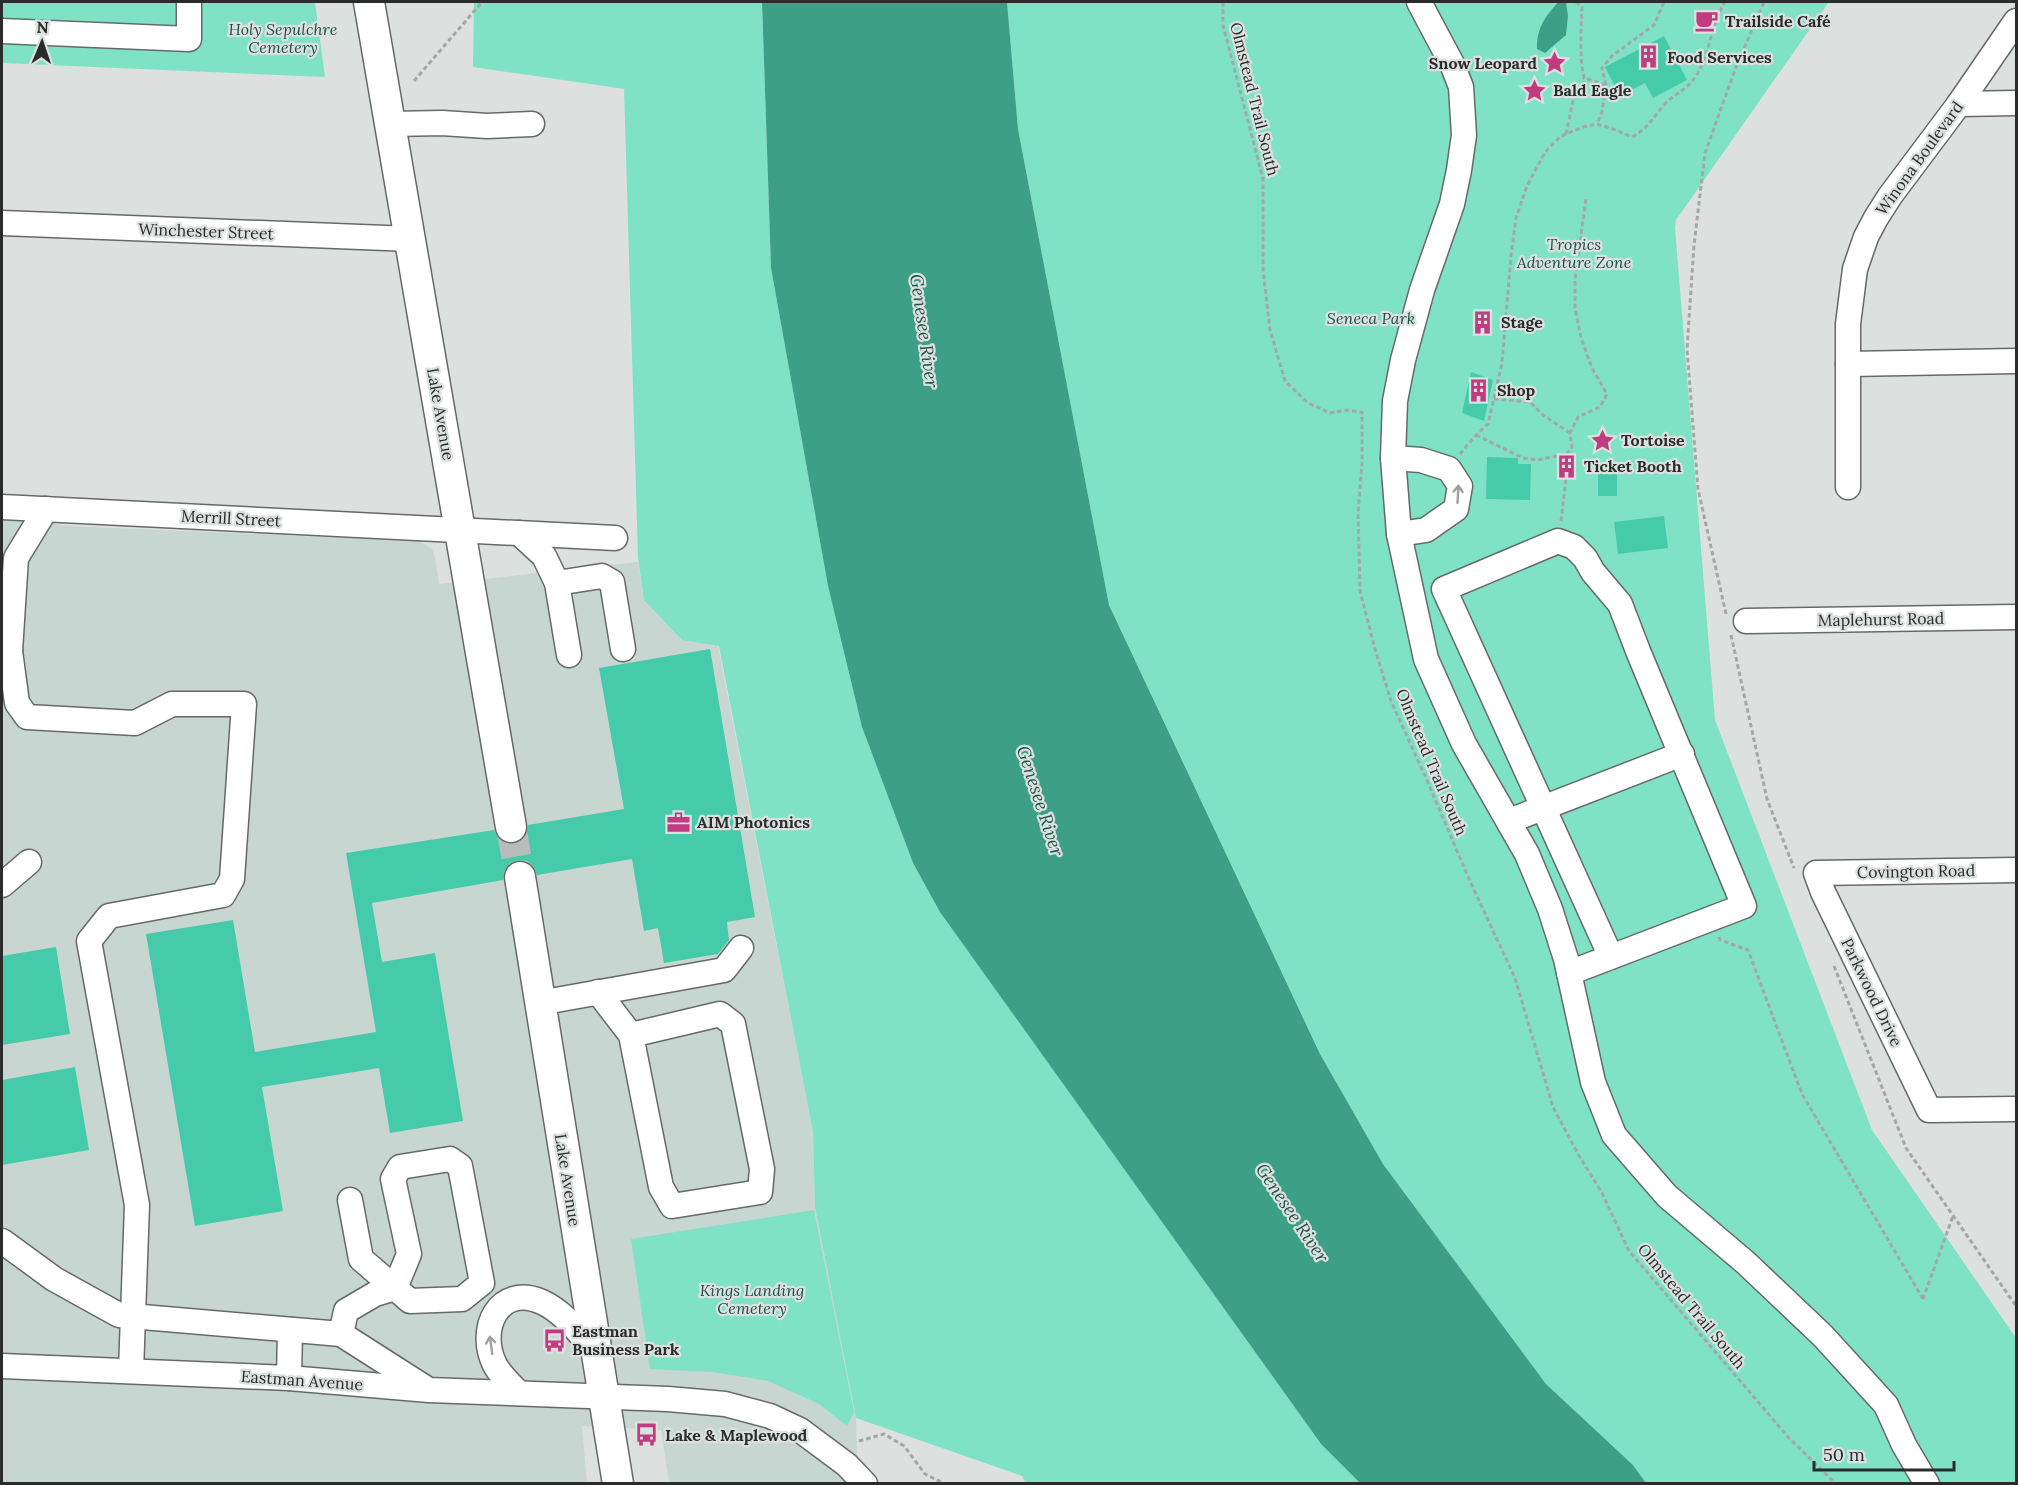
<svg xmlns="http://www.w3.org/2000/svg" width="2018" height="1485" viewBox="0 0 2018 1485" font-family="Lora,serif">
  <rect width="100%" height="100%" fill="#dce1df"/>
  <!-- built -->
  <path fill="#c8d6d1" d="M 2,513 L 68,526 L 419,541 L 432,549 L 435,557 L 439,584 L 638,562 L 644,600 L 718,646 L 813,1132 L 815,1207 L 856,1418 L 858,1483 L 669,1483 L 661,1430 L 582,1426 L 587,1483 L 2,1483 Z"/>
  <!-- green -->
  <g fill="#80e2c5">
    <path d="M 2,2 L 315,2 L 325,77 L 2,63 Z"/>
    <path d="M 474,2 L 762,2 L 771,268 L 828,586 L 862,727 L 913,863 L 941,912 L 1321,1444 L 1360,1483 L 1026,1483 L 1022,1476 L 856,1418 L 815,1207 L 813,1132 L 719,646 L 682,640 L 644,600 L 638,558 L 624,89 L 473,67 Z"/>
    <path d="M 1007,2 L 1829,2 L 1676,220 L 1675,228 L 1715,720 L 1872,1130 L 2016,1338 L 2016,1483 L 1646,1483 L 1633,1465 L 1546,1384 L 1383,1164 L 1320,1054 L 1109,605 L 1018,129 Z"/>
    <path d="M 814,1210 L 854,1412 L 847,1426 L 819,1404 L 768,1381 L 713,1372 L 650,1369 L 631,1239 Z"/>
  </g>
  <!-- water -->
  <g fill="#3da086">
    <path d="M 762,2 L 1007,2 L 1018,129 L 1109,605 L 1320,1054 L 1383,1164 L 1546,1384 L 1633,1465 L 1646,1483 L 1360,1483 L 1321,1444 L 940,912 L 913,863 L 862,727 L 828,586 L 771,268 Z"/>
    <path d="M 1558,2 L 1566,2 L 1568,16 L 1566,35 L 1545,53 L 1537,49 C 1537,26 1545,18 1558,2 Z"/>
  </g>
  <!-- building -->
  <g fill="#45cba9">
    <path d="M 1664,36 L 1687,80 L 1653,98 L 1645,83 L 1620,96 L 1605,67 Z"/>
    <path d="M 1471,372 L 1493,380 L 1484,421 L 1462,413 Z"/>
    <path d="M 1487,457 L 1518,458 L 1518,464 L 1531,464 L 1530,500 L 1486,499 Z"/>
    <rect x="1598" y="471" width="19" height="25"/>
    <path d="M 1664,516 L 1668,548 L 1618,554 L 1614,522 Z"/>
    <path d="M 710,649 L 755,917 L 727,922 L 729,940 L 718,954 L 664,963 L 658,928 L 644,931 L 632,859 L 537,875 L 533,866 L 527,861 L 518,860 L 509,864 L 504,871 L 503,880 L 372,903 L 382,962 L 435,953 L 463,1121 L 390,1133 L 379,1068 L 262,1087 L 283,1211 L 195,1226 L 146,934 L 233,920 L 255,1052 L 376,1032 L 346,853 L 494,830 L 498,838 L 506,843 L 513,844 L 522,840 L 527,832 L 528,825 L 624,809 L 599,668 Z"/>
    <path d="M 56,947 L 70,1034 L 2,1045 L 2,956 Z"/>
    <path d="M 75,1067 L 89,1150 L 2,1165 L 2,1080 Z"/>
  </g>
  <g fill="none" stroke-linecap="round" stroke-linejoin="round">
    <!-- major-tunnel -->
    <path stroke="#b8bdbb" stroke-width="30" stroke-dasharray="30 15" stroke-linecap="butt" d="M 511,827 L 520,877"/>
    <defs>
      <g id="minor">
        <path d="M 1419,2 L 1452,64 L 1461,87 L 1464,135 L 1459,170 L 1452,204 L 1422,290 L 1403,360 L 1395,401 L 1393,458 L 1399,534 L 1426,659 L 1464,744 L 1527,854 L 1550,909 L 1566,959 L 1593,1082 L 1614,1135 L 1667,1196 L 1746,1263 L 1823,1336 L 1886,1405 L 1904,1445 L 1927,1484"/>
        <path d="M 2,31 L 189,39 L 189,2"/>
        <path d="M 1959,104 L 2016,103"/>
        <path d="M 391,124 L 442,123 L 487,126 L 532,124"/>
        <path d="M 2,223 L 411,239"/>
        <path d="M 1848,364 L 2016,361"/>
        <path d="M 1393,458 L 1421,460 L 1449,469 L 1460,486 L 1456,509 L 1426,530 L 1399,534"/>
        <path d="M 1848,487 L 1848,324 L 1855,269 L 1866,237 L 1876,218 L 1890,196 L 1959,104 L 2016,21"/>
        <path d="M 2,507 L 615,538"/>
        <path d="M 519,533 L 544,556 L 557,583 L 569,655"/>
        <path d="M 557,583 L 602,576 L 612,582 L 623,649"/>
        <path d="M 1746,621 L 2016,617"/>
        <path d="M 2,651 L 10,651 L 16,558 L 46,509"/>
        <path d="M 10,651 L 17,703 L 27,717 L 135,723 L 172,704 L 244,704 L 232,879 L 223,895 L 109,916 L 89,941 L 137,1205 L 131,1371"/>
        <path d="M 1509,821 L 1682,754"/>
        <path d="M 2016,870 L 1816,873 L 1823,892 L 1929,1110 L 2016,1109"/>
        <path d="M 2,885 L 29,862"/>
        <path d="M 1569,973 L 1744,906 L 1638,651 L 1620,604 L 1593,572 L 1585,558 L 1574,547 L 1558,541 L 1444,589 L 1611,957"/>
        <path d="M 598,992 L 631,1035 L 661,1187 L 672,1206 L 760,1192 L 762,1169 L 733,1024 L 720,1014 L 631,1035"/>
        <path d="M 539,1003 L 724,970 L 741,948"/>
        <path d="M 350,1200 L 361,1259 L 395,1288 L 409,1254 L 393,1179 L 400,1167 L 450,1159 L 460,1166 L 482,1283 L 462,1299 L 410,1301 L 395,1288 L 375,1294 L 346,1311 L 341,1334 L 424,1387"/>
        <path d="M 2,1241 L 54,1279 L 119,1315 L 341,1334"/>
        <path d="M 2,1366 L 289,1378 L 429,1390 L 668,1399 L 725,1404 L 770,1416 L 800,1430 L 847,1465 L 865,1484"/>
        <path d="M 289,1378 L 290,1330"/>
        <path d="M 519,1393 C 511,1385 501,1376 495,1365 C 477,1330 498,1283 542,1302 C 564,1312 580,1334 596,1352"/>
      </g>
      <g id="major">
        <path d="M 369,2 L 511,827"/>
        <path d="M 520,877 L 618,1484"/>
      </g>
    </defs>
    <!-- minor casing -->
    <use href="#minor" stroke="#656a68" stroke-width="27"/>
    <!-- major casing -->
    <use href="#major" stroke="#656a68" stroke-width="33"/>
    <!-- path -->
    <g stroke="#a3a7a6" stroke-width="3" stroke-dasharray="4.5 3" stroke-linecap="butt">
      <path d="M 1223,2 L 1223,25 L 1263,179 L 1263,269 L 1270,330 L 1285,381 L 1308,403 L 1330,413 L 1347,410 L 1362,412 L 1362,463 L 1358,513 L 1360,591 L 1375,649 L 1391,701 L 1426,778 L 1469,879 L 1515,978 L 1553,1107 L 1578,1154 L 1602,1193 L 1629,1251 L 1789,1438 L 1836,1484"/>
      <path d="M 1576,2 L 1582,7 C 1581,30 1579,54 1584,78 L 1606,85 L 1602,112 L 1597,124 L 1616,130 L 1632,137 C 1649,128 1652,118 1665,104 C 1675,93 1686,91 1696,76 C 1710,54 1711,24 1725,2"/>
      <path d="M 414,81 L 482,2"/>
      <path d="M 1606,85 L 1602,68 L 1612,56 L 1654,25 L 1664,2"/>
      <path d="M 1566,134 L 1573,101 L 1587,78"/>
      <path d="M 1494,399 L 1530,402 L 1543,415 L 1570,433"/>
      <path d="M 1476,435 L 1523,458 L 1537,460 L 1567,454"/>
      <path d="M 1460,454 L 1476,435 L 1488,424 L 1502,363 L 1511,256 L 1516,218 L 1527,186 L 1545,152 L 1561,136 L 1583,127 L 1597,124"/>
      <path d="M 1567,462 L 1567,454 L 1572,447 L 1570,433 L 1578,417 L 1600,407 L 1607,394 L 1592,368 L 1581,338 L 1575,308 L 1575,279 L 1586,198"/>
      <path d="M 1561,521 L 1567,470"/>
      <path d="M 1726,614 L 1698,489 L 1687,349 L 1694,245 L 1705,153 L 1736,67 L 1764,2"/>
      <path d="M 1731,635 L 1767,799 L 1794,868"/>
      <path d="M 1719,937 L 1720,940 L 1748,950 L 1802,1094 L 1923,1299"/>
      <path d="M 1834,966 L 1906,1148 L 2016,1306"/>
      <path d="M 1923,1299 L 1953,1216"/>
      <path d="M 859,1441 L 884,1434 L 904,1446 L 925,1474 L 945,1484"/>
    </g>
    <!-- minor -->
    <use href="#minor" stroke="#fff" stroke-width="24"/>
    <!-- major -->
    <use href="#major" stroke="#fff" stroke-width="30"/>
  </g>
  <!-- one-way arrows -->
  <defs><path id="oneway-shaft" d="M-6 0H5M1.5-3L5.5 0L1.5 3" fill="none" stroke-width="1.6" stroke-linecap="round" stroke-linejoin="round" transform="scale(1.5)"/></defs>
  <g stroke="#9fa0a0">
    <use href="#oneway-shaft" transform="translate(1458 494) rotate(-87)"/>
    <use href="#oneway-shaft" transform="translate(491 1345) rotate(-98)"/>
  </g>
  <!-- icons -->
  <defs>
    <symbol id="cafe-bare" viewBox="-9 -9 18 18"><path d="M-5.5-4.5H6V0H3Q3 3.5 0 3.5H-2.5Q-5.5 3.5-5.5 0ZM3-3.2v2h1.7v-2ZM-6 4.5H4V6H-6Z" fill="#c03b80" stroke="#dce1df" stroke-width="2.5" paint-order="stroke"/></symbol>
    <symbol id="building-bare" viewBox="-9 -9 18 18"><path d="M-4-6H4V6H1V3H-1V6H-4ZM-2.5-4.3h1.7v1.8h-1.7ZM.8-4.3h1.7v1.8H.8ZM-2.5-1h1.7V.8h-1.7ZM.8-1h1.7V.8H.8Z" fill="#c03b80" stroke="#dce1df" stroke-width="2.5" paint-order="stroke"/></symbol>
    <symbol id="sight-bare" viewBox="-9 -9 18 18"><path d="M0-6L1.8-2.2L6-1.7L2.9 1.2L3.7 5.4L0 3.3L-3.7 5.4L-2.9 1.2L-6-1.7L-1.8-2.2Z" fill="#c03b80" stroke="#dce1df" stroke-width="2.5" paint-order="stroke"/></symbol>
    <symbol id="office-bare" viewBox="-9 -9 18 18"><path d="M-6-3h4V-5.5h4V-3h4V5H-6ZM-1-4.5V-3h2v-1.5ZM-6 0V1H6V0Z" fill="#c03b80" stroke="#dce1df" stroke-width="2.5" paint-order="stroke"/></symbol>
    <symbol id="bus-bare" viewBox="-9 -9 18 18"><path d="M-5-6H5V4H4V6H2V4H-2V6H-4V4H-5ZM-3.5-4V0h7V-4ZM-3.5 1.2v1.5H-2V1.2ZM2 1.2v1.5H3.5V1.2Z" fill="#c03b80" stroke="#dce1df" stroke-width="2.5" paint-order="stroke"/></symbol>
  </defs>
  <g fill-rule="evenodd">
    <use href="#cafe-bare" x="1690" y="4" width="33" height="33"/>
    <use href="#building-bare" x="1632" y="40" width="33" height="33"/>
    <use href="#sight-bare" x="1538" y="46" width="33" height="33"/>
    <use href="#sight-bare" x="1518" y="74" width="33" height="33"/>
    <use href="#building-bare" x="1466" y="306" width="33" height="33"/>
    <use href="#building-bare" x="1462" y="374" width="33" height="33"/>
    <use href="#sight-bare" x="1586" y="424" width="33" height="33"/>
    <use href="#building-bare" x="1550" y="450" width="33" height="33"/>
    <use href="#office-bare" x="662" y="806" width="33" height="33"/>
    <use href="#bus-bare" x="538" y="1324" width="33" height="33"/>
    <use href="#bus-bare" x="630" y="1418" width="33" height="33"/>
  </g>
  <g text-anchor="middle" stroke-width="4.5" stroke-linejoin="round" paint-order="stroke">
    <!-- poi labels -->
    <g font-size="16" font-weight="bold" fill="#2a2c2c" stroke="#dce1df" text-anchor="start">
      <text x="1725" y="27">Trailside Café</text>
      <text x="1667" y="63">Food Services</text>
      <text x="1537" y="69" text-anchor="end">Snow Leopard</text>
      <text x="1553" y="96">Bald Eagle</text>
      <text x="1501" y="328">Stage</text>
      <text x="1497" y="396">Shop</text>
      <text x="1621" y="446">Tortoise</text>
      <text x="1584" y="472">Ticket Booth</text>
      <text x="697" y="828">AIM Photonics</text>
      <text x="572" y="1337">Eastman<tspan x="572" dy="18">Business Park</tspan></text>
      <text x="665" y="1441">Lake &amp; Maplewood</text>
    </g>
    <!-- park labels -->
    <g font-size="16" font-style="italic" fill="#1b5243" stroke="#dce1df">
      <text x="283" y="35">Holy Sepulchre<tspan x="283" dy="18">Cemetery</tspan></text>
      <text x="1574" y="250">Tropics<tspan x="1574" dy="18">Adventure Zone</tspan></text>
      <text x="1371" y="324">Seneca Park</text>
      <text x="752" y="1296">Kings Landing<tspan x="752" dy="18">Cemetery</tspan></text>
    </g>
    <!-- street labels -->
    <g font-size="16" fill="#2a2c2c" stroke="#dce1df">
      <text transform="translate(1255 99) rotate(76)" y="6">Olmstead Trail South</text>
      <text transform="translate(1919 158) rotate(-54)" y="6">Winona Boulevard</text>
      <text transform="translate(206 231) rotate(2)" y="6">Winchester Street</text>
      <text transform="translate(441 414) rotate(80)" y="6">Lake Avenue</text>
      <text transform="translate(231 518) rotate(3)" y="6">Merrill Street</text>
      <text transform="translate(1881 619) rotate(-1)" y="6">Maplehurst Road</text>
      <text transform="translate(1432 762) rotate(67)" y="6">Olmstead Trail South</text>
      <text transform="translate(1916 871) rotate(-1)" y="6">Covington Road</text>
      <text transform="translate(1872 992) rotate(64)" y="6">Parkwood Drive</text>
      <text transform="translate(568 1180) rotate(81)" y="6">Lake Avenue</text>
      <text transform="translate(1692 1306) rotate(50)" y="6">Olmstead Trail South</text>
      <text transform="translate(302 1380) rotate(4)" y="6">Eastman Avenue</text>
    </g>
    <!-- water labels -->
    <g font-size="18" font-style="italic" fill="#1e5446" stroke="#dce1df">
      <text transform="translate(924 331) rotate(82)" y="6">Genesee River</text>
      <text transform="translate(1040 801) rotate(72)" y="6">Genesee River</text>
      <text transform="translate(1292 1213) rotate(56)" y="6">Genesee River</text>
    </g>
  </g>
  <!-- border -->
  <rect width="2018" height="1485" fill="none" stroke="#2a2c2c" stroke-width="6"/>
  <!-- north arrow -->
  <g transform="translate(42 42) rotate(2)" stroke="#dce1df" stroke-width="4.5" paint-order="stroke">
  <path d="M0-4.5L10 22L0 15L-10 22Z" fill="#2a2c2c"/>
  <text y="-9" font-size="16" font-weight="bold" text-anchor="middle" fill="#2a2c2c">N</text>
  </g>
  <!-- scale -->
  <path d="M1814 1461v9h140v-9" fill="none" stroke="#2a2c2c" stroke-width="3"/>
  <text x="1823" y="1461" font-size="18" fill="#2a2c2c" stroke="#dce1df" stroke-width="4.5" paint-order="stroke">50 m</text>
</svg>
